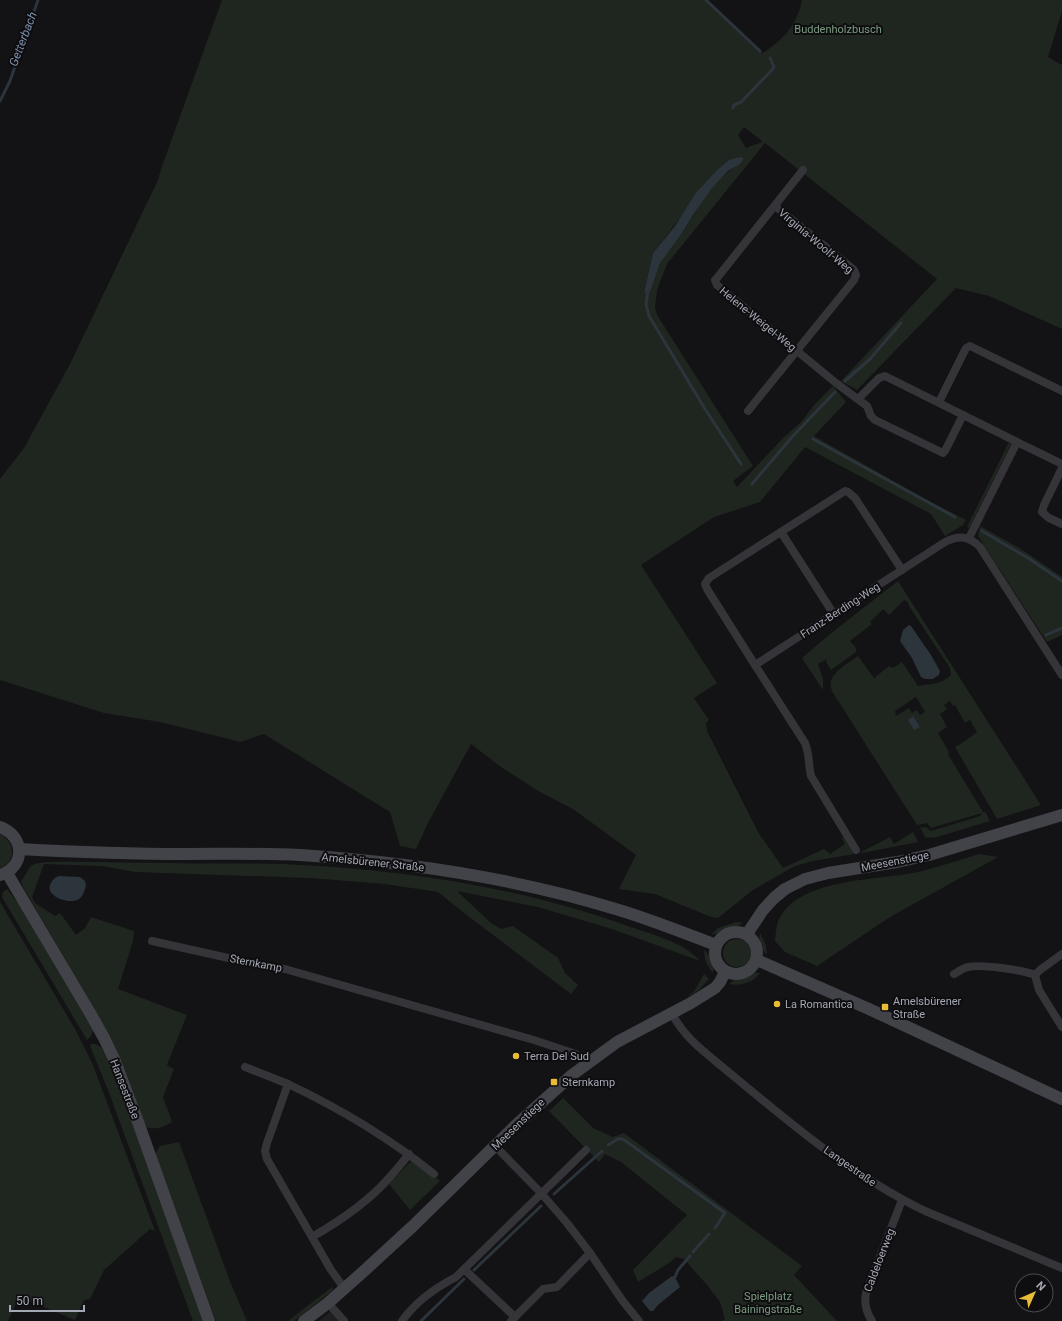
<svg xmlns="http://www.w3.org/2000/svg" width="1062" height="1321" viewBox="0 0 1062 1321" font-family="Roboto,sans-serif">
  <rect width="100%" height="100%" fill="#131214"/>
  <!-- built -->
  <path fill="#1f1e21" d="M 333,1309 L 344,1321 L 319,1321 Z"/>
  <!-- green -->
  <g fill="#1f2620" fill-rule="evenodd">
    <path d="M 222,0 L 707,0 L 763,53 C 783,39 797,26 802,0 L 1062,0 L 1062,11 L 1048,57 L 1062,65 L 1062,329 L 989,296 L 956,288 L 857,390 L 841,381 L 937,279 L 765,143 L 667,264 L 657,290 L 655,307 L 657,315 L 753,466 L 733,481 L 737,487 L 784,437 L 802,421 L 815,404 L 833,386 L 846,402 L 814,436 L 923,498 L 966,520 L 963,525 L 945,536 L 931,514 L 805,447 L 760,502 L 714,517 L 641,565 L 717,683 L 694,698 L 709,720 L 706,723 L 707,731 L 758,832 L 783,868 L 824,849 L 830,854 L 845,844 L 842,838 L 843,837 L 854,854 L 813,861 L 795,866 L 753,890 L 718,918 L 711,917 L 655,894 L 619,889 L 636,855 L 573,809 L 540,792 L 501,767 L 471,744 L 428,823 L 416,849 L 400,846 L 390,812 L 264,734 L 240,742 L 229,739 L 160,722 L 104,713 L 0,680 L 0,479 L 24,448 L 70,364 L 158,180 L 161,169 ZM 744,127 L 762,141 L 762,142 L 746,148 L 738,135 ZM 740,157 L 739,165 C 711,180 699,208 682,233 C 675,243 665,251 660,263 C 656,272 653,282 650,292 L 644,293 L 653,253 L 717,170 L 729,161 Z"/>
    <path d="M 1009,442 L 1011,444 L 969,528 L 967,527 Z"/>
    <path d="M 980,526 L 1021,549 L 1062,577 L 1062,635 L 1047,642 L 978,536 Z"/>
    <path d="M 898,581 L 1041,805 L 997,819 L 955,747 C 963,743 970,737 977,732 L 970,720 L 965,723 L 955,705 L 953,706 L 950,701 L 944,705 L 947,709 L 940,714 L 947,727 L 938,733 L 949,752 L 948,753 L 949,756 L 983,812 L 986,813 L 990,821 L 934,838 L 931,837 L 926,838 L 920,828 L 926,827 L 931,831 L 980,816 L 982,813 L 931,828 L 927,823 L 917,825 L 837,699 C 835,696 832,692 831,688 C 827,674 849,663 858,656 L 874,678 L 889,666 L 893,668 L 902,662 L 918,686 C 930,684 942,684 951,675 L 950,668 L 909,606 L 908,602 L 904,600 L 889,615 L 883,609 L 870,622 L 872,624 L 850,641 L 856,648 L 856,652 L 831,670 L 826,662 L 827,659 L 818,664 L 823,679 L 823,690 L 802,658 L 830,634 ZM 916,697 L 925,712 L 920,715 L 917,710 L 912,713 L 909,708 L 896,716 L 895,711 Z"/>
    <path d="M 913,832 L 918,842 L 862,853 L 861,852 L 890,837 L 894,844 Z"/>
    <path d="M 0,834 C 15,841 17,862 0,868 Z"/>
    <path d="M 979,854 L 998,857 L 890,917 L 817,966 L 785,952 L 775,941 C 776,933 776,924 780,917 C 804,877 877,881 918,872 C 938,867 959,860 979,854 Z"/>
    <path d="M 48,862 C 88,861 129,863 169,863 C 207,864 245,863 283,864 C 398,869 516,886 625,925 C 649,934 683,941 700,961 L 612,929 L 538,907 L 457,891 L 491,923 L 501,929 L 513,926 L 558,958 L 565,973 L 578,985 L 571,994 L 464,913 L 438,892 L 385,884 L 310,878 L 135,872 L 102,866 L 44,864 L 32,897 L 35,903 L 55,916 L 60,913 L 76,935 L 85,928 L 91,917 L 134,931 L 133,941 L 118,989 L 187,1015 L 167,1065 L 174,1069 L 163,1097 L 172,1122 C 161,1128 157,1130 145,1127 L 96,1012 L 23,887 L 21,881 C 33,867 24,864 48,862 Z"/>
    <path d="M 7,889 L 20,906 L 93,1030 L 91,1036 L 87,1040 L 2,897 L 3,892 Z"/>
    <path d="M 0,902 L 75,1029 L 93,1065 L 155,1231 L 150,1229 L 104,1270 L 90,1299 L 84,1300 L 75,1320 L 19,1297 L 8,1321 L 0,1321 Z"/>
    <path d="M 736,922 L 743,923 L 734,928 L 711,935 L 718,928 Z"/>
    <path d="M 760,933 L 766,945 L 767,955 C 761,949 758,942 760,933 Z"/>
    <circle cx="737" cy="953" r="14"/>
    <path d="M 704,950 C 711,956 715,963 713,973 C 707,966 704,959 704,950 Z"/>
    <path d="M 754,973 L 760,973 C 753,983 741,986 729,984 L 737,978 Z"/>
    <path d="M 704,974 L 709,979 L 699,990 L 687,998 L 695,990 Z"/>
    <path d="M 91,1044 L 95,1044 L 101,1047 L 109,1062 L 129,1114 L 203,1321 L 193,1321 L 108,1090 L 90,1046 Z"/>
    <path d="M 563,1098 L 593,1128 L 613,1137 L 624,1133 L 802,1266 L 794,1275 L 837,1321 L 722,1321 L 725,1319 L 720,1302 L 707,1285 L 684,1259 L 676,1257 L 669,1263 L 638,1282 L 633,1270 L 687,1215 L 621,1162 L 605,1154 L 599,1162 L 549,1111 Z"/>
    <path d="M 179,1142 L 231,1284 L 247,1321 L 216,1321 L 214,1316 L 155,1154 L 160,1146 Z"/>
    <path d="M 411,1162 L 417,1163 L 440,1181 L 410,1210 L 389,1184 L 406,1166 Z"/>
    <path d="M 332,1287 L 333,1290 L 294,1321 L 288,1321 Z"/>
  </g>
  <!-- water -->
  <g fill="#2c343c">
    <path d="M 740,157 L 743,158 L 743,160 L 739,165 L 728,171 L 712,188 L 693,215 L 682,233 L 660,263 L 650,292 L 644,293 L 653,253 L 675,226 L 695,194 L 717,170 L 729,160 Z"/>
    <path d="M 909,625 L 911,626 L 931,655 L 940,671 L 939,675 L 933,679 L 925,679 L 921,677 L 912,658 L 900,641 L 903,630 Z"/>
    <path d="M 913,716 L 920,727 L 914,730 L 908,720 Z"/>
    <path d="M 59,876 L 80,877 L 85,881 L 86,885 C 85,890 83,896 79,899 C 70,905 46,897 50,885 C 52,880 54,878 59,876 Z"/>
    <path d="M 672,1276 L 675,1277 L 680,1287 L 658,1305 L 653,1311 L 650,1311 L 642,1301 L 649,1293 Z"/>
  </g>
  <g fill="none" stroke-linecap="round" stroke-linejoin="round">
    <!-- stream -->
    <g stroke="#2c343c" stroke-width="3">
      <path d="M 706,0 L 760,51"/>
      <path d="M 0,101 L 10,81 L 38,0"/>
      <path d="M 733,108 L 734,105 L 741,102 L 772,70 L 774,67 L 770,58"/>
      <path d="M 648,290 L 646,304 L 649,316 L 705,409 L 741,464"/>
      <path d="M 845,381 L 870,359 L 901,323"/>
      <path d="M 813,439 L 955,517"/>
      <path d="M 752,484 L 792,437 L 835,392"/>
      <path d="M 982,531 L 1028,558 L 1062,581"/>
      <path d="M 1046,635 L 1062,628"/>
      <path d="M 608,1145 L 618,1139 L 623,1139 L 725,1213 L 715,1228"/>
      <path d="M 554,1194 L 602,1151"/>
      <path d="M 693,1252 L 709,1234"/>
      <path d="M 474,1270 L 541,1206"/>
      <path d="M 675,1277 L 678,1270 L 690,1256"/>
      <path d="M 421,1321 L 464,1279"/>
    </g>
    <!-- street -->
    <g stroke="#343439" stroke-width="8">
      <path d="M 803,170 L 717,278 L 715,280 L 717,285 L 836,383 L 867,406 L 871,416 L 875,420 L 943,453 L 946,449 L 963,415"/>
      <path d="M 858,399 L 879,378 L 885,376 L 1017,442 L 969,538"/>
      <path d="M 939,402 L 966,348 L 970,346 L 1062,391"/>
      <path d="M 748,411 L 854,280 L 856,275 L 854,270 L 847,264 L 775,206"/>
      <path d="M 1017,442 L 1062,464"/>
      <path d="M 1062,468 L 1044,505 L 1042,512 L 1049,518 L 1062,524"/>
      <path d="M 781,532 L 833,613"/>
      <path d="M 755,665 L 707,589 L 705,584 L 709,578 L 845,491 L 848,492 L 855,498 L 902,570"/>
      <path d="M 856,850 L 811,776 C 808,764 810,755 805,743 L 755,665 L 945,542 C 959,535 969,536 980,547 L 1062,675"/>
      <path d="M 152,941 L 273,968 L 285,969 L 534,1040 L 576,1054 L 587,1063"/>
      <path d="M 954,974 C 959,971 963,968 968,967 C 981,964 1023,970 1035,975 L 1040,970 L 1062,954"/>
      <path d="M 1035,975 L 1039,990 L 1062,1027"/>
      <path d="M 672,1013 C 684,1039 710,1056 731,1074 C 792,1125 853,1176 925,1211 L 1062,1268"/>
      <path d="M 245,1067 L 288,1084 L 267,1143 L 265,1151 L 267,1159 L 331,1270 L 344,1288"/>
      <path d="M 288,1084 C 341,1109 389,1138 434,1174"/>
      <path d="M 495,1146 L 541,1193 L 567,1223 L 590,1253 L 622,1300 L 639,1321"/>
      <path d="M 312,1237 C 340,1221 368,1202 389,1178 C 396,1170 403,1162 409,1154"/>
      <path d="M 464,1269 L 515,1317"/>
      <path d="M 328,1303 L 344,1321"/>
      <path d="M 402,1321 C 416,1301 435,1288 456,1277 L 586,1150"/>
      <path d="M 511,1321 L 543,1289 L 557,1287 L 590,1253"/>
      <path d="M 872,1321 C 866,1312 864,1303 866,1293 L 902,1200"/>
    </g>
    <!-- secondary -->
    <g stroke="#424349" stroke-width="12">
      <path d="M 0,827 C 25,836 26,867 0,875"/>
      <path d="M 19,849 C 75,852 131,854 187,854 C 225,854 262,853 300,855 C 408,862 516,878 619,910 C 652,920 684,933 716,945"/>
      <path d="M 7,873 L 90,1013 L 104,1038 L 114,1059 L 138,1122 L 209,1321"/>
      <circle cx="736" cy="953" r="21"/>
      <path d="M 747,934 L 763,910 L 774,898 L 785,889 L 805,879 L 828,873 L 897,862 L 929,855 L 1062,815"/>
      <path d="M 757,960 L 869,1009 L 1062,1099"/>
      <path d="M 304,1321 L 328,1303 L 364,1271 L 413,1226 L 516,1125 L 572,1075 L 617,1042 L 691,1003 L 715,988 L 720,982 L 725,972"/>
    </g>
  </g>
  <!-- markers -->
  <g fill="#e9ba35" stroke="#0e0d0f" stroke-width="1.5">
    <circle cx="777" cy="1004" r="4"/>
    <rect x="881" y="1003" width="8" height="8" rx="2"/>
    <circle cx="516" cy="1056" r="4"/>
    <rect x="550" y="1078" width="8" height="8" rx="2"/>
  </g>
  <g text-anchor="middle" stroke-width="4" stroke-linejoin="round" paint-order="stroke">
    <!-- park labels -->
    <g font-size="11" fill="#7c9e81" stroke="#0e0d0f">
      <text x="838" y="33">Buddenholzbusch</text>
      <text x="768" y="1300">Spielplatz<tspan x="768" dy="13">Bainingstraße</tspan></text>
    </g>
    <!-- street labels -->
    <g font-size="11" fill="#a4a8b4" stroke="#0e0d0f">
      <text transform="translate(816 241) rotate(40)" y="4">Virginia-Woolf-Weg</text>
      <text transform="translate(758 319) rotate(39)" y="4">Helene-Weigel-Weg</text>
      <text transform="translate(840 610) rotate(-33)" y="4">Franz-Berding-Weg</text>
      <text transform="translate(895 861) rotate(-11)" y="4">Meesenstiege</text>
      <text transform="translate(373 862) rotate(6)" y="4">Amelsbürener Straße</text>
      <text transform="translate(256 963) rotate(11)" y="4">Sternkamp</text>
      <text transform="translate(125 1089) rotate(69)" y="4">Hansestraße</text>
      <text transform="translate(518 1124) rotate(-44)" y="4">Meesenstiege</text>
      <text transform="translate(850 1166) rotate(35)" y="4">Langestraße</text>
      <text transform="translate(879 1260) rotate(-69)" y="4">Caldeloerweg</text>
    </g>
    <!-- poi labels -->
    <g font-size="11" fill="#a4a8b4" stroke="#0e0d0f" text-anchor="start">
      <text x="893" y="1005">Amelsbürener<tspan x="893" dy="13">Straße</tspan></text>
      <text x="785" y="1008">La Romantica</text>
      <text x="524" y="1060">Terra Del Sud</text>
      <text x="562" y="1086">Sternkamp</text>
    </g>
    <!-- water labels -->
    <g font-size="12" font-style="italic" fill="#7c93ae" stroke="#0e0d0f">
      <text transform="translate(23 39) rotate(-69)" y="4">Getterbach</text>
    </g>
  </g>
  <!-- north arrow -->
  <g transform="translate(1034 1293) rotate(45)"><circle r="19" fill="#0e0d0f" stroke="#4a4b51"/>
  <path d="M0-3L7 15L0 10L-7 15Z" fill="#e9ba35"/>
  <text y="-6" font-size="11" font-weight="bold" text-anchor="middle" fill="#a4a8b4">N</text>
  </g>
  <!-- scale -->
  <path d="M10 1305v6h74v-6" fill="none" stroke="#a4a8b4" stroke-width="2"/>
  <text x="16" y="1305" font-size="12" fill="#a4a8b4" stroke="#0e0d0f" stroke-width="3" paint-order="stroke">50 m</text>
</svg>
